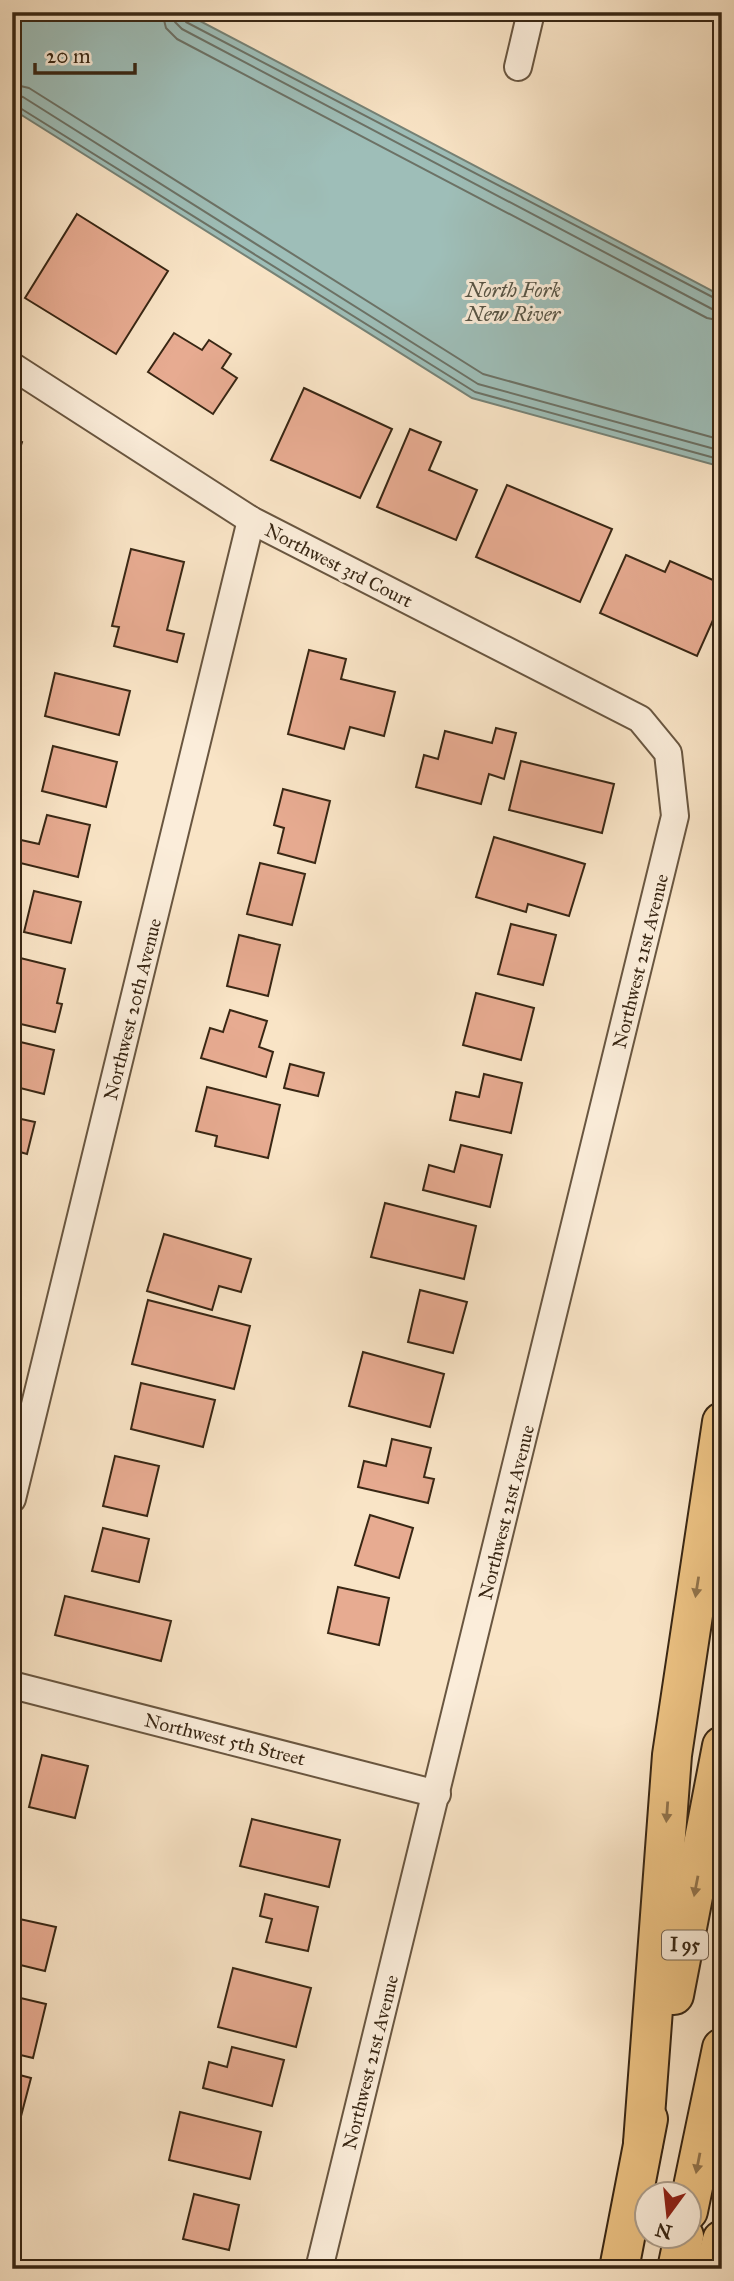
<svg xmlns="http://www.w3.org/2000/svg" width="734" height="2281" viewBox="0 0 734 2281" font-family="'IM FELL Great Primer',serif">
  <rect width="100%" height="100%" fill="#f9e4c6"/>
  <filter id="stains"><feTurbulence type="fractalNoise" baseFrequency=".00286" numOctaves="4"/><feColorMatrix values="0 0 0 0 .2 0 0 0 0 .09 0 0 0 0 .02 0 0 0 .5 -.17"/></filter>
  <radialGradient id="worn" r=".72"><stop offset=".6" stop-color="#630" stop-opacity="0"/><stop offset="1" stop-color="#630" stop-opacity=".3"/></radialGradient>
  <!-- water -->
  <path fill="#9ebeb8" stroke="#768276" stroke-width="2" d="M 12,12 L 183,12 L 722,296 L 722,467 L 472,398 L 12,109 Z"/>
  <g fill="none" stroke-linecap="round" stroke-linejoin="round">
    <!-- shore -->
    <g stroke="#6c7266" stroke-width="2">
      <path d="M 162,12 L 166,28 L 177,39 L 707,318 L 722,321"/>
      <path d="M 173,12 L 175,22 L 182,29 L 712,309 L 722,311"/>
      <path d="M 182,12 L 186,22 L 722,302"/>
      <path d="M 12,84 L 29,88 L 483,374 L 722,440"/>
      <path d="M 12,94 L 23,97 L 478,384 L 722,451"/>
      <path d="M 12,103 L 475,392 L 722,460"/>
    </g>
  </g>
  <!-- building -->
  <g fill="#e7ab91" stroke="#392714" stroke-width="2">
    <path d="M 77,214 L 168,271 L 116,354 L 25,298 Z"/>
    <path d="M 174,333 L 202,350 L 209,340 L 231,354 L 222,368 L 237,378 L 213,414 L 148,372 Z"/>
    <path d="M 304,388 L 392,429 L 360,498 L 271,460 Z"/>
    <path d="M 410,429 L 441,442 L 429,470 L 477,490 L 456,540 L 377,507 Z"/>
    <path d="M 12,438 L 22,442 L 12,473 Z"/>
    <path d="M 507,485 L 612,529 L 580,602 L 476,557 Z"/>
    <path d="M 131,549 L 184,562 L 167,630 L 184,634 L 177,662 L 114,646 L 119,627 L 112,626 Z"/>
    <path d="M 626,555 L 665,572 L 670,561 L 722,584 L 722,600 L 697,656 L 600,613 Z"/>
    <path d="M 309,650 L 346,659 L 341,679 L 395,692 L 384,736 L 350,727 L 344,749 L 288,734 Z"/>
    <path d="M 55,673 L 130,691 L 119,735 L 45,716 Z"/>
    <path d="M 496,728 L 516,733 L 504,779 L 489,774 L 481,804 L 416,787 L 424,755 L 438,759 L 445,731 L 492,743 Z"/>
    <path d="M 53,746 L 117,762 L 106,807 L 42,791 Z"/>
    <path d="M 521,761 L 614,784 L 602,833 L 509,810 Z"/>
    <path d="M 283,789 L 330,801 L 315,863 L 278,853 L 284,828 L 274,825 Z"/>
    <path d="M 47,815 L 90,825 L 78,877 L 12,861 L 12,838 L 39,844 Z"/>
    <path d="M 494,837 L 585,864 L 569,916 L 528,904 L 526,912 L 476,897 Z"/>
    <path d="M 260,863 L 305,874 L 292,925 L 247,914 Z"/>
    <path d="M 34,891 L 81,902 L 71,943 L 24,932 Z"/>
    <path d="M 511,924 L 556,935 L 543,985 L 498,974 Z"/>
    <path d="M 239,935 L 280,945 L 268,996 L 227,986 Z"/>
    <path d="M 12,956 L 65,969 L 57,1003 L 62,1004 L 55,1032 L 12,1022 Z"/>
    <path d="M 476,993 L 534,1008 L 521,1060 L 463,1045 Z"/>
    <path d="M 230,1010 L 267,1021 L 259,1047 L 273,1052 L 266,1077 L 201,1058 L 210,1028 L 223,1032 Z"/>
    <path d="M 12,1040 L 54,1050 L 44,1094 L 12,1086 Z"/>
    <path d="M 290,1064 L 324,1073 L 318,1096 L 284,1088 Z"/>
    <path d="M 484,1074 L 522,1083 L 511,1133 L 450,1120 L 456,1092 L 479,1097 Z"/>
    <path d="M 207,1087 L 280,1105 L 268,1158 L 215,1146 L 217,1136 L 196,1131 Z"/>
    <path d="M 12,1117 L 35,1122 L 27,1154 L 13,1150 L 12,1154 Z"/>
    <path d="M 461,1145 L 502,1155 L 490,1207 L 423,1190 L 429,1165 L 454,1172 Z"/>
    <path d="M 385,1203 L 476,1226 L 464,1279 L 371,1257 Z"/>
    <path d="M 164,1234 L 251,1259 L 241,1292 L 219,1286 L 212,1310 L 147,1291 Z"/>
    <path d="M 420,1290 L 467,1302 L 453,1353 L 408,1342 Z"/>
    <path d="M 148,1300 L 250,1326 L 234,1389 L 132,1364 Z"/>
    <path d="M 363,1352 L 444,1374 L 430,1427 L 349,1406 Z"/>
    <path d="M 141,1383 L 215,1400 L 203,1447 L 131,1429 Z"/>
    <path d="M 392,1439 L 431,1448 L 424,1477 L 434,1479 L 428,1503 L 358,1487 L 364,1461 L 386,1466 Z"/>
    <path d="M 115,1456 L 159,1466 L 147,1516 L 103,1506 Z"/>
    <path d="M 370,1515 L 413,1528 L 399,1578 L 355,1565 Z"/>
    <path d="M 103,1528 L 149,1539 L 139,1582 L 92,1571 Z"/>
    <path d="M 338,1587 L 389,1598 L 379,1645 L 328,1633 Z"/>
    <path d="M 65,1596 L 171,1621 L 161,1661 L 55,1635 Z"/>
    <path d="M 42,1755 L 88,1766 L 75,1818 L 29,1807 Z"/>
    <path d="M 252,1819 L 340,1840 L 329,1887 L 240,1866 Z"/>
    <path d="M 265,1894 L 318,1907 L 308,1951 L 266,1942 L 272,1919 L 260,1916 Z"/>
    <path d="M 15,1918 L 56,1927 L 45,1971 L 12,1963 Z"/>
    <path d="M 233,1968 L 311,1988 L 296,2047 L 218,2027 Z"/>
    <path d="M 12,1996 L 46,2004 L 33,2058 L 12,2053 Z"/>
    <path d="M 232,2047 L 284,2060 L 272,2106 L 203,2088 L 209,2062 L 227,2067 Z"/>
    <path d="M 12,2073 L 31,2078 L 20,2120 L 12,2118 Z"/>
    <path d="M 180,2112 L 261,2132 L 250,2179 L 169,2160 Z"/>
    <path d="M 194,2194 L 239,2205 L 229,2250 L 183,2239 Z"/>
  </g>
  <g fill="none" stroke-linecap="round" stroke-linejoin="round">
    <defs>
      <g id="minor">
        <path d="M 518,67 L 531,12"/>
        <path d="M 12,366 L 251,520 L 640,719 L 668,753 L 675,816 L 319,2269"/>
        <path d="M 12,1499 L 251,520"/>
        <path d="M 12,1685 L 437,1794"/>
      </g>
      <g id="motorway">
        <path d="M 674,1995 L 722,1746"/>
        <path d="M 643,2143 L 672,1755 L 722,1422"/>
        <path d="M 688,2211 L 722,2048"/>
        <path d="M 619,2269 L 648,2119"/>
        <path d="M 677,2269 L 684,2236"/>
        <path d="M 714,2269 L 722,2240"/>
      </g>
    </defs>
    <!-- minor casing -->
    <use href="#minor" stroke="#695640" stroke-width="30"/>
    <!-- motorway casing -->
    <use href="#motorway" stroke="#392714" stroke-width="42"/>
    <!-- minor -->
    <use href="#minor" stroke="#fbedda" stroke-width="26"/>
    <!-- motorway -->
    <use href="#motorway" stroke="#ecc283" stroke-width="38"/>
  </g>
  <!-- one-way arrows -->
  <defs><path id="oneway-solid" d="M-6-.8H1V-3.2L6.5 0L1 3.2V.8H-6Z" transform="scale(1.75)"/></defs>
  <g fill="#92744c">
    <use href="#oneway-solid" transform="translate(697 1587) rotate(99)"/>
    <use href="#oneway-solid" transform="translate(667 1812) rotate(94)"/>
    <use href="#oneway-solid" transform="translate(696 1886) rotate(101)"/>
    <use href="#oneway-solid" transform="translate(698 2163) rotate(101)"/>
  </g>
  <g text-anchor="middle" stroke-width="6" stroke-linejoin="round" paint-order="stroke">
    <!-- shield labels -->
    <rect fill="#fbedda" stroke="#73624f" stroke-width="2" x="662" y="1930.5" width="46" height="29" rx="5"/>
    <g font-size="18" font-weight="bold" fill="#392714">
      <text x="685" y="1951">I 95</text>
    </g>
    <!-- street labels -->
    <g font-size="19" fill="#392714" stroke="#fbedda">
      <text transform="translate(339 565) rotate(27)" y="7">Northwest 3rd Court</text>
      <text transform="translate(640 961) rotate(-76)" y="7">Northwest 21st Avenue</text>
      <text transform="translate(132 1009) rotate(-76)" y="7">Northwest 20th Avenue</text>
      <text transform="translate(506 1512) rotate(-76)" y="7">Northwest 21st Avenue</text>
      <text transform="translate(225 1739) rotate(14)" y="7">Northwest 5th Street</text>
      <text transform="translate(370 2062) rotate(-76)" y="7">Northwest 21st Avenue</text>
    </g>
    <!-- water labels -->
    <g font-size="21" font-style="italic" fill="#575445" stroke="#fbedda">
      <text x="513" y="297">North Fork<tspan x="513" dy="24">New River</tspan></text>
    </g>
  </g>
  <!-- margin -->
  <rect width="734" height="2281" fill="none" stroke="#f9e4c6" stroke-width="42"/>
  <rect x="14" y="14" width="706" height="2253" fill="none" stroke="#392714" stroke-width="3.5"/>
  <rect x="21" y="21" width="692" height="2239" fill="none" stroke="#392714" stroke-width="2"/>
  <!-- north arrow -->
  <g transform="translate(668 2215) rotate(195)"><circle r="33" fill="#fbedda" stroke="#ad9e8b" stroke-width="2"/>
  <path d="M0-5L12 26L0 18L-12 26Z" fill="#8f2418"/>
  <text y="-10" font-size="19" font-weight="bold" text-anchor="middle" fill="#392714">N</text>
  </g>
  <!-- scale -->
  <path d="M35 63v10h100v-10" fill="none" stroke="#392714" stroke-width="3.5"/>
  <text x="46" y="63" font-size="21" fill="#392714" stroke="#fbedda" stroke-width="5" paint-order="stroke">20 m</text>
  <rect width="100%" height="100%" filter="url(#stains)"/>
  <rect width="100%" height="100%" fill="url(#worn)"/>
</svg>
